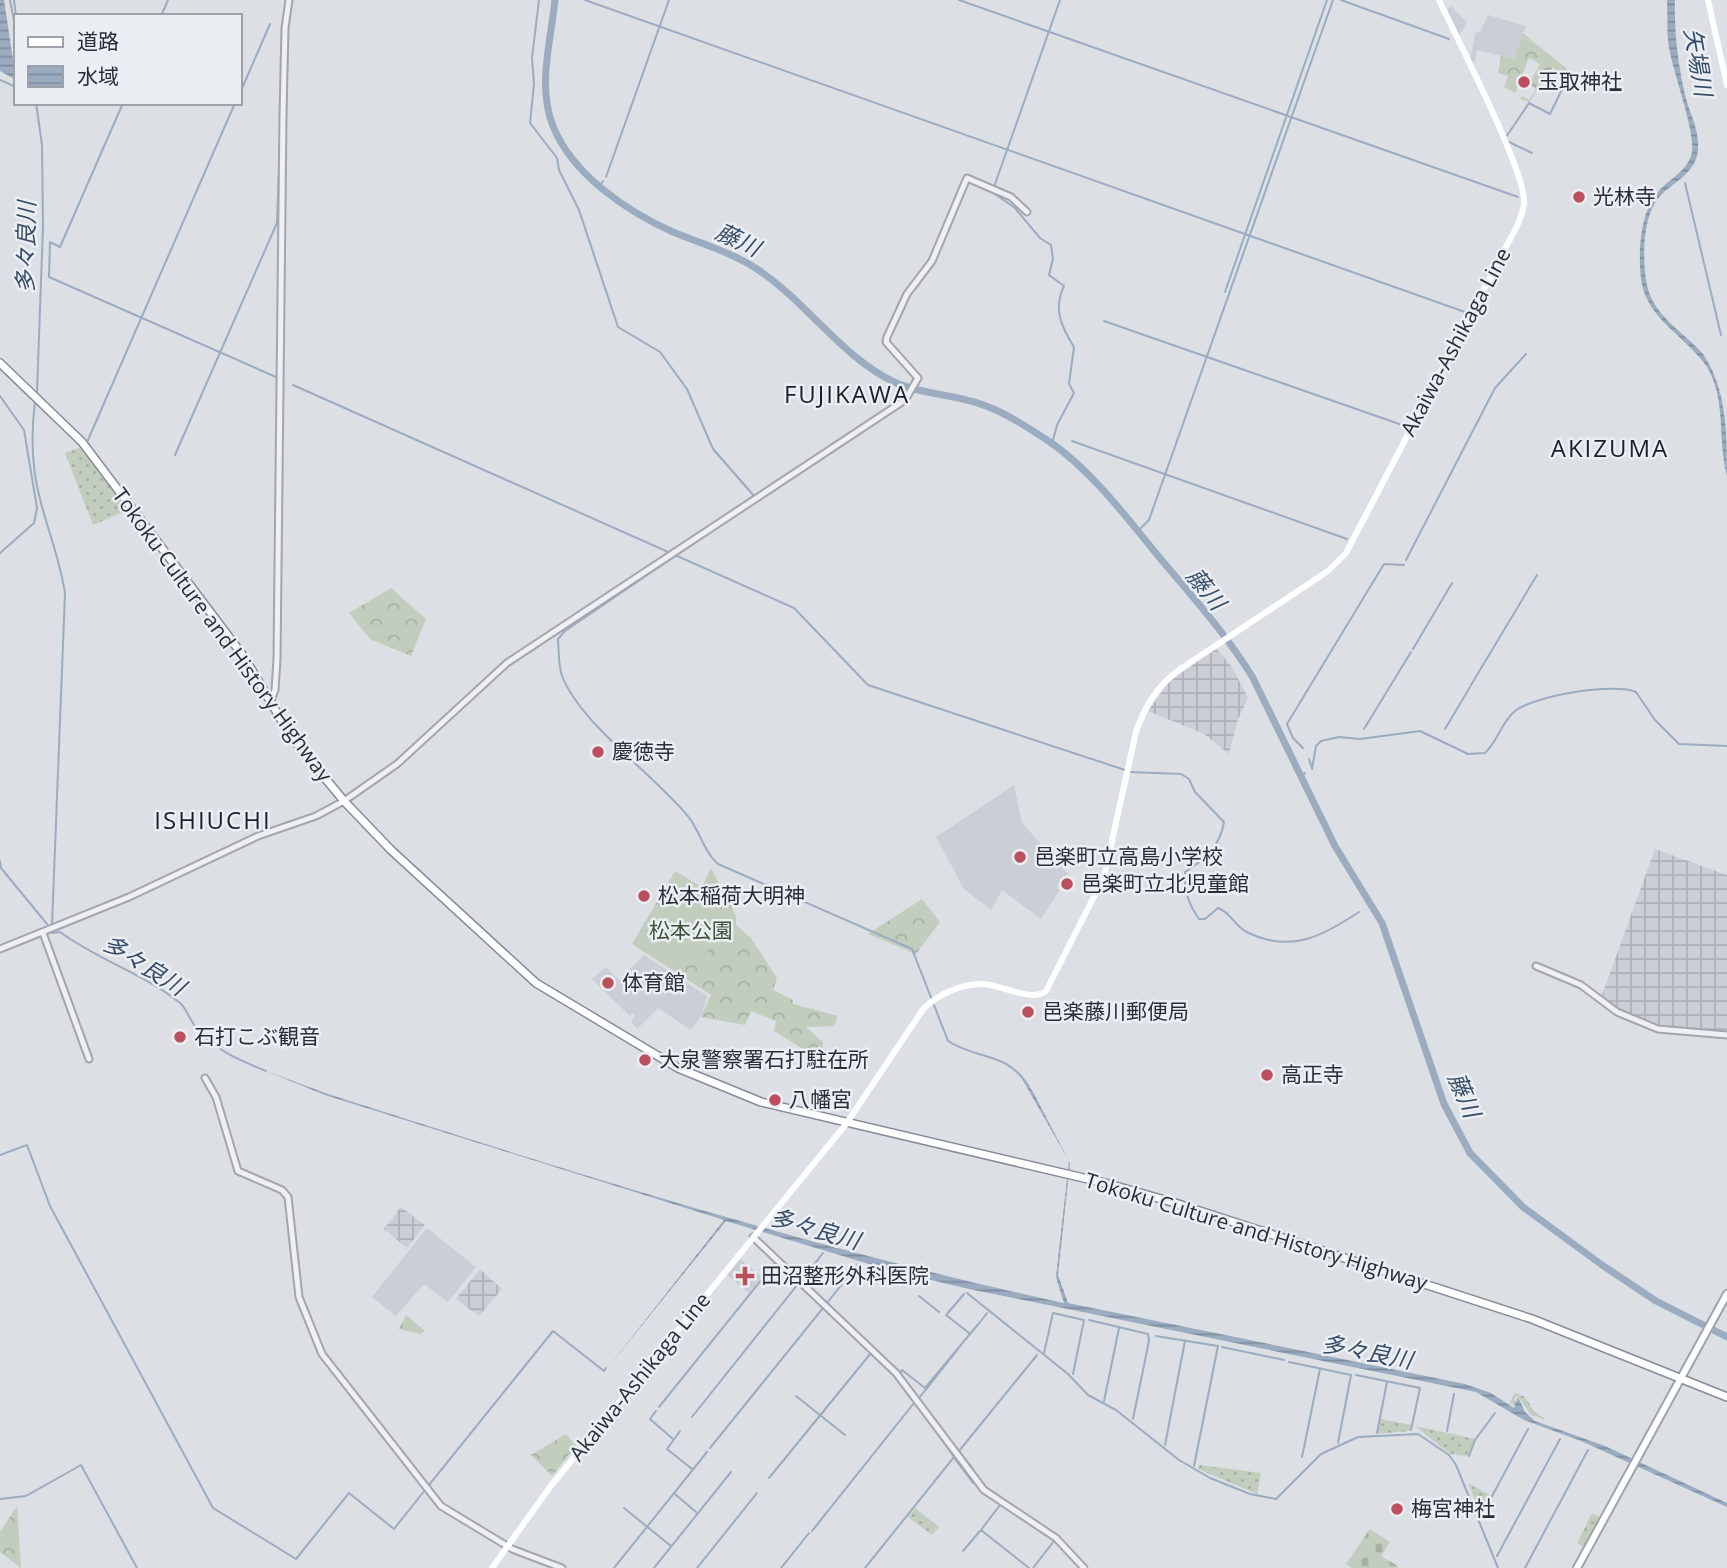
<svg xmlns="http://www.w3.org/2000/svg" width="1727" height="1568" viewBox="0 0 1727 1568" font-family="'Open Sans','Noto Sans JP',sans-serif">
  <defs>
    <pattern id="industrial-grid" width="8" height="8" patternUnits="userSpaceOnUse" patternTransform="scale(1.75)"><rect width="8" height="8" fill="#cbced5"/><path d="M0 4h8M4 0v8" fill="none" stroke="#aeb1b8"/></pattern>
    <pattern id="grass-dots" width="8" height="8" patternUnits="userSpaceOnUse" patternTransform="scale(1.75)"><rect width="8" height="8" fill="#c2cdbe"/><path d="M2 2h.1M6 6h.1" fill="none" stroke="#a7b0a4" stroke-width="1.8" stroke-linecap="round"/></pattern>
    <pattern id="forest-crowns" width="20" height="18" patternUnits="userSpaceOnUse" patternTransform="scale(1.75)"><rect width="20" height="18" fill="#c2cdbe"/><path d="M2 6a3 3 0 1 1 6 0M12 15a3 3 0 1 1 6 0" fill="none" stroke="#a7b0a4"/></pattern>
    <pattern id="cemetery-stones" width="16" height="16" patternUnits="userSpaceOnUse" patternTransform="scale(1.75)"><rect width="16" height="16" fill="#c2cdbe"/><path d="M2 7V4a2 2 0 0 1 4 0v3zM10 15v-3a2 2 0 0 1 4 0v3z" fill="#a7b0a4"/></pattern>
    <pattern id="water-rules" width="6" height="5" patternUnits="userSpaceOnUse" patternTransform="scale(1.75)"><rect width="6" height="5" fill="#9bacc1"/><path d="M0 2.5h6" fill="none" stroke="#7e8c9e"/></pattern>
  </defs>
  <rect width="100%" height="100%" fill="#dcdfe4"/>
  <!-- built -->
  <g fill="#cbced5">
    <path d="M 1451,6 L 1467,23 L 1458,37 L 1446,11 Z"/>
    <path d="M 1488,15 L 1526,26 L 1514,59 L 1477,50 L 1475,62 L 1470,61 L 1475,33 L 1480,32 Z"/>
    <path d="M 1014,785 L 1022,823 L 1068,874 L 1057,886 L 1059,891 L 1041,919 L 1002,890 L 991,910 L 964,889 L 936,837 Z"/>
    <path d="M 644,955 L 707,996 L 702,1015 L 691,1030 L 658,1008 L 637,1029 L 631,1022 L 635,1015 L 632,1013 L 630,1016 L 592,979 L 606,967 L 619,980 Z"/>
    <path d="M 427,1228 L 476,1267 L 448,1302 L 424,1284 L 396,1316 L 372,1297 Z"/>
    <path d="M 740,1259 L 762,1277 L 749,1293 L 727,1275 Z"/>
  </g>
  <!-- industrial -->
  <g fill="url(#industrial-grid)">
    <path d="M 1216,648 L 1232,667 L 1248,698 L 1238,719 L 1229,754 L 1204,734 L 1148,711 L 1170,681 Z"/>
    <path d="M 1655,849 L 1727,875 L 1727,1033 L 1661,1028 L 1620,1012 L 1602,995 Z"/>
    <path d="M 401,1207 L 425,1225 L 407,1248 L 384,1229 Z"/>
    <path d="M 480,1269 L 502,1289 L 479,1316 L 456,1299 Z"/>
  </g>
  <!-- grass -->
  <g fill="url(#grass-dots)">
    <path d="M 1523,33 L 1569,71 L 1565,78 C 1546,65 1547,48 1522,36 Z"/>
    <path d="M 81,447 L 128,510 L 93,525 L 65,453 Z"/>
    <path d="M 1515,1393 L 1525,1397 L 1534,1411 L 1546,1420 L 1531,1415 L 1518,1396 L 1515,1397 L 1516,1405 L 1509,1404 Z"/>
    <path d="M 1380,1419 L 1411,1425 L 1410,1431 L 1377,1434 Z"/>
    <path d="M 1415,1426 L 1475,1439 L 1468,1456 L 1450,1454 Z"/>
    <path d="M 1199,1465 L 1261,1473 L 1257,1494 L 1198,1469 Z"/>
    <path d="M 1468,1483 L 1491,1496 L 1481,1515 Z"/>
    <path d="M 915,1508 L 939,1527 L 932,1535 L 908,1517 Z"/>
    <path d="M 1592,1513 L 1601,1518 L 1585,1548 L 1577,1543 Z"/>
  </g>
  <!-- forest -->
  <g fill="url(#forest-crowns)">
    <path d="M 1522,36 L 1543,50 L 1553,67 L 1529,102 L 1520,99 L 1522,96 L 1529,100 L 1536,89 L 1526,83 L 1531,81 L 1540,64 L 1529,58 L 1515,93 L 1504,87 L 1508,76 L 1498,73 L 1501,56 L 1514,59 Z"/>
    <path d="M 391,588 L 426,619 L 411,656 L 370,639 L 349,613 Z"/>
    <path d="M 711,868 L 736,916 L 736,925 L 751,938 L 777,978 L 773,990 L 793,1000 L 793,1004 L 838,1016 L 834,1026 L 806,1027 L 823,1042 L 822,1061 L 774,1031 L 776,1021 L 751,1011 L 745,1025 L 701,1017 L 711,995 L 632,944 L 675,871 L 702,887 Z"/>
    <path d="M 922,899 L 940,922 L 916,954 L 868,934 Z"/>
    <path d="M 566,1434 L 576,1446 L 552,1476 L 531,1455 Z"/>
    <path d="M 17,1506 L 21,1568 L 0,1552 L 0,1532 Z"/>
  </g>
  <!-- cemetery -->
  <g fill="url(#cemetery-stones)">
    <path d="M 406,1315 L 425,1331 L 421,1334 L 399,1329 Z"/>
    <path d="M 1370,1529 L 1390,1542 L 1381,1556 L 1398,1566 L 1397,1568 L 1352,1568 L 1346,1564 Z"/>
  </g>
  <!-- garden -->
  <path fill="#c2cdbe" d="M 674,886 L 722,918 L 717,939 L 695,965 C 671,967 660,956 641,942 Z"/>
  <!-- water -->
  <g fill="url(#water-rules)">
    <path d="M 0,0 L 4,0 L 16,80 L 0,71 Z"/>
    <path d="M 1667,0 L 1675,0 C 1674,33 1678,63 1685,95 C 1690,115 1702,134 1697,156 C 1692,174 1675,182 1662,194 C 1642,212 1642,261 1647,285 C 1653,316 1684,332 1703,354 C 1727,390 1727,433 1727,476 C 1717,439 1727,401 1707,367 C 1686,336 1646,319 1641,279 C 1638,253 1640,212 1658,192 C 1669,179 1689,170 1692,152 C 1695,132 1675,77 1670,53 C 1666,36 1668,18 1667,0 Z"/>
    <path d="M 1017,1070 L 1033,1092 L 1070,1163 L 1058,1275 L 1068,1303 L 1465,1384 L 1491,1393 L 1514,1408 L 1518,1397 L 1525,1412 L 1535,1421 L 1605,1446 L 1727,1503 L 1727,1507 L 1581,1441 L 1524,1420 L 1476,1392 L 969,1289 L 889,1270 L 726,1221 L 606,1370 L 724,1220 L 325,1095 L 266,1071 L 328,1094 C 571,1172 814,1249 1064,1303 L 1056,1277 L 1069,1161 Z"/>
  </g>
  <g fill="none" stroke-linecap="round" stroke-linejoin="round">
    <!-- stream -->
    <g stroke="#9bacc1" stroke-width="2">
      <path d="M 10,0 L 16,31"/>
      <path d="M 14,0 L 16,16"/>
      <path d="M 539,0 L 532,58 L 534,84 L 530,123 L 557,158 L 559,170 L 579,210 L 618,327 L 660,352 L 687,389 L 713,449 L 755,497"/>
      <path d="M 585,0 L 1465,312"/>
      <path d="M 959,0 L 1518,197"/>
      <path d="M 1341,0 L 1449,39"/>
      <path d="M 161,16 L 168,0"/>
      <path d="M 0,80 L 16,87"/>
      <path d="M 240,93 L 270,24"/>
      <path d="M 36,103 L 42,145 L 43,226 L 37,392"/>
      <path d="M 123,103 L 60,247 L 50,242 L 49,277 L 276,377"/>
      <path d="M 1506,137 L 1529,103 L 1550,114 L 1567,79 L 1581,85 L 1583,83"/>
      <path d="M 1507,141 L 1532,153"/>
      <path d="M 606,177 L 669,0"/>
      <path d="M 1685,183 L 1721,335"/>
      <path d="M 600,185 L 603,181"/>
      <path d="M 994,187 L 1060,0"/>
      <path d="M 992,192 L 1015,208 L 1040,238 L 1051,245 L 1053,259 L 1049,275 L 1064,286 C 1053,309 1061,326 1074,347 L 1069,384 L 1074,393 L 1057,425 L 1052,444"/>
      <path d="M 1225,292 L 1327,0"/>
      <path d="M 1104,321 L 1405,426"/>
      <path d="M 293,385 L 794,608 L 868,685 L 1125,770"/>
      <path d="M 0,396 L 24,430 L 37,508 L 34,523 L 0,553"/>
      <path d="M 35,402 C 31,433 32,469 40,499 C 48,531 60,560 65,593 L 52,925"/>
      <path d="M 88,440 L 235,103"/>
      <path d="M 1072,441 L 1347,539"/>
      <path d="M 175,455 L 277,223 L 280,138"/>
      <path d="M 750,505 L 565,631 L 558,639 C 559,651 558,664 562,676 C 581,724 652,773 687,815 C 700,830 703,851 718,864 L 912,949 L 932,1000"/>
      <path d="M 1138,531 L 1149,520 L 1333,0"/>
      <path d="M 1406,560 L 1495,388 L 1526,354"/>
      <path d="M 1413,649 L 1452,583"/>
      <path d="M 1471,685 L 1537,575"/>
      <path d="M 1364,729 L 1411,652"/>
      <path d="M 1445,729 L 1470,687"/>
      <path d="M 1303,748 L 1293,738 L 1287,724 L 1384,564 L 1404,565"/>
      <path d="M 1309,759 L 1312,768"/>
      <path d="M 1312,769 L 1316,746 L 1321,741 L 1339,737 L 1360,739 L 1420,731 L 1468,754 L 1485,753 C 1498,741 1501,723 1514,712 C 1531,696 1615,682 1636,692 L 1655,720 L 1679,744 L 1727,746"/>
      <path d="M 1130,772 L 1181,774 L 1189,779 L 1195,792 L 1224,822 C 1220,847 1205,859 1185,872 C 1183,889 1189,905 1199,919 L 1205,919 L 1218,908 C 1232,913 1234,926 1247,932 C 1290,954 1323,936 1359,912"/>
      <path d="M 1301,777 L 1305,773"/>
      <path d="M 0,861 L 1,868 L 47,924"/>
      <path d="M 52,933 L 60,932 C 98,960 144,974 180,1003 C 187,1009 189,1019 195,1026 C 214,1050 239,1060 266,1071"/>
      <path d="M 934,1005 L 948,1041 C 979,1061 1006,1050 1029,1087"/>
      <path d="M 0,1155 L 27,1145 L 50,1206 L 213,1508 L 296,1559 L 349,1493 L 394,1529 L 425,1490"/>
      <path d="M 802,1280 L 823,1253"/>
      <path d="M 967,1293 L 1068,1374 L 1088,1395 L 1116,1410 L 1179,1460 L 1210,1478 L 1250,1494 L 1276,1499 L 1321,1454 L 1358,1437 L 1418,1434 L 1449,1455 L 1456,1465 L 1498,1568"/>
      <path d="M 919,1296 L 939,1312"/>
      <path d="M 827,1303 L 858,1264"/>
      <path d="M 947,1314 L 964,1294"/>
      <path d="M 946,1315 L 969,1333"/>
      <path d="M 1089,1320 L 1148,1334 L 1149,1341 L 1133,1419"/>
      <path d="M 981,1321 L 987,1313"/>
      <path d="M 1156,1336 L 1218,1346 L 1194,1466"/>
      <path d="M 1222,1347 L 1284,1360"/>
      <path d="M 1044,1353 L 1053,1313 L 1084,1320 L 1073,1374"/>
      <path d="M 878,1360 L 892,1374"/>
      <path d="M 1289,1362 L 1351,1375 L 1338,1443"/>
      <path d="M 901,1372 L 902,1370 L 925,1388 L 980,1322"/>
      <path d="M 1356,1375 L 1420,1388 L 1411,1430"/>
      <path d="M 796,1396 L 845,1435"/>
      <path d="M 920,1397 L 958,1349"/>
      <path d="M 1104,1401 L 1119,1328"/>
      <path d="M 659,1407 L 775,1263"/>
      <path d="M 656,1411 L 650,1419 L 673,1439"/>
      <path d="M 692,1417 L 798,1284"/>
      <path d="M 680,1431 L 667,1449 L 692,1469"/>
      <path d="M 1447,1431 L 1454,1394"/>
      <path d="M 1377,1433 L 1387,1382"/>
      <path d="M 1165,1445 L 1185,1341"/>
      <path d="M 710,1448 L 823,1308"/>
      <path d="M 1469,1456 L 1475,1440 L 1495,1413"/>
      <path d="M 1302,1457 L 1320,1369"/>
      <path d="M 955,1459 L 973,1483"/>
      <path d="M 973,1469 L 959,1451 L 1037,1355"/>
      <path d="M 769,1478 L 871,1353"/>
      <path d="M 429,1485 L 553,1331 L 604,1371 L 606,1368"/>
      <path d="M 675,1494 L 696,1512"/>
      <path d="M 0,1499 L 26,1496 L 81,1465 L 137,1568"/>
      <path d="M 1000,1505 L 981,1530 L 1029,1568"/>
      <path d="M 624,1508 L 671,1546"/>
      <path d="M 1482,1515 L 1528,1429"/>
      <path d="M 812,1531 L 914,1403"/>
      <path d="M 963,1551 L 980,1531"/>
      <path d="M 1497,1556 L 1560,1439"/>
      <path d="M 614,1568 L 707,1452"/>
      <path d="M 654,1568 L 731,1472"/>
      <path d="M 697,1568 L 757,1493"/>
      <path d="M 781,1568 L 809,1533"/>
      <path d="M 865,1568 L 954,1457 L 937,1432"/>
      <path d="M 1033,1568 L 1054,1541"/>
      <path d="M 1525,1568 L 1588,1450"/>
    </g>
    <!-- river -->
    <path stroke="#9bacc1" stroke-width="7" d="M 555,0 C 551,41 537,86 553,126 C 572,174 626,211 673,232 C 702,244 734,253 760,271 C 807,303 842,357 894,382 C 922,395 956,394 986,406 C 1008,414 1030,429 1050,442 C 1092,471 1127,518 1159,557 C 1192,596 1227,635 1253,678 L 1335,846 L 1382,923 L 1444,1104 L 1470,1153 L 1523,1207 L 1602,1265 L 1656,1301 L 1727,1337"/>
    <defs>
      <g id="tertiary">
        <path d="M 270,703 L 275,690 L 277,659 L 283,115 L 285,28 L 289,0"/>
        <path d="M 43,933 L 89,1059"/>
        <path d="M 0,949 L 129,897 L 258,836 L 316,816 L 344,801 L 397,764 L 507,663 L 905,400 L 918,378 L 886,342 L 887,337 L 907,294 L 932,261 L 967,178 L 1011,197 L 1027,212"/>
        <path d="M 1536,966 L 1581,985 L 1617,1012 L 1658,1029 L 1727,1035"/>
        <path d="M 205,1078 L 216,1097 L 238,1171 L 282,1190 L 288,1197 L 299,1297 L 322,1354 L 441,1506 L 512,1549 L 562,1568"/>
        <path d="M 753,1237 L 896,1373 L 984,1490 L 1056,1538 L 1084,1568"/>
      </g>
      <path id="primary" d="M 1577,1568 L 1727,1294"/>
      <path id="trunk" d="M 0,363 L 82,442 L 244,657 L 292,738 L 344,801 L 391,850 L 536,983 L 678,1068 L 761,1102 L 1105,1183 L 1172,1202 L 1532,1319 L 1727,1397"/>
    </defs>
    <!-- tertiary casing -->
    <use href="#tertiary" stroke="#a2a6ad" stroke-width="9"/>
    <!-- primary casing -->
    <use href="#primary" stroke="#9da4af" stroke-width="10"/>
    <!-- trunk casing -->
    <use href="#trunk" stroke="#868d99" stroke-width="10"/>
    <!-- tertiary -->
    <use href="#tertiary" stroke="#eef0f3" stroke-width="5"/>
    <!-- secondary -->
    <g stroke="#fff" stroke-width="6">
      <path d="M 1708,0 L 1727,85"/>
      <path d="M 492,1568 L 550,1487 L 846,1124 L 924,1008 C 938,995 962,983 983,984 C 1000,984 1032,1003 1046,991 L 1104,877 L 1136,732 C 1145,706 1157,686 1179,670 L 1328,571 L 1346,553 L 1498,262 C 1507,243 1522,223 1524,203 C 1526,171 1456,37 1439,0"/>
    </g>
    <!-- primary -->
    <use href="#primary" stroke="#fff" stroke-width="6"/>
    <!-- trunk -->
    <use href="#trunk" stroke="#fff" stroke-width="7"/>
  </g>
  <!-- markers -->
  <g fill="#bc4f5d" stroke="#ebeef2" stroke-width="2.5">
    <circle cx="1524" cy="82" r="7"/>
    <circle cx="1579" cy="197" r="7"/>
    <circle cx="598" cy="752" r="7"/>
    <circle cx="1020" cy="857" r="7"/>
    <circle cx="1067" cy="884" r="7"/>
    <circle cx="644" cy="896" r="7"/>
    <circle cx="608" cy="983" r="7"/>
    <circle cx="1028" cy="1012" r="7"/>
    <circle cx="180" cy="1037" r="7"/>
    <circle cx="645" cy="1060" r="7"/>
    <circle cx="1267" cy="1075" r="7"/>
    <circle cx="775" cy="1100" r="7"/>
    <path d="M741.5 1265.5h7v7h7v7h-7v7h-7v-7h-7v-7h7z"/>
    <circle cx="1397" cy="1509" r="7"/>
  </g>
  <g text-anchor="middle" stroke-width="5" stroke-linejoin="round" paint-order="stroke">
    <!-- poi labels -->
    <g font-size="21" fill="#282e39" stroke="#ebeef2" text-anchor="start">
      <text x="1538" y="89">玉取神社</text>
      <text x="1593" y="204">光林寺</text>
      <text x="612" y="759">慶徳寺</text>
      <text x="1034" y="864">邑楽町立高島小学校</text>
      <text x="1081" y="891">邑楽町立北児童館</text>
      <text x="658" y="903">松本稲荷大明神</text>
      <text x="622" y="990">体育館</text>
      <text x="1042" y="1019">邑楽藤川郵便局</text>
      <text x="194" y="1044">石打こぶ観音</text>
      <text x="659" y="1067">大泉警察署石打駐在所</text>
      <text x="1281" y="1082">高正寺</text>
      <text x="789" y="1107">八幡宮</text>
      <text x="761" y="1283">田沼整形外科医院</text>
      <text x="1411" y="1516">梅宮神社</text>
    </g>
    <!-- street labels -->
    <g font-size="21" fill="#282e39" stroke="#ebeef2">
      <text transform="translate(1456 342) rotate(-62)" y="7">Akaiwa-Ashikaga Line</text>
      <text transform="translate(222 635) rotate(54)" y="7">Tokoku Culture and History Highway</text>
      <text transform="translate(1256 1232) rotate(17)" y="7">Tokoku Culture and History Highway</text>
      <text transform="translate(640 1377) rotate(-51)" y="7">Akaiwa-Ashikaga Line</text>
    </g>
    <!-- park labels -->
    <g font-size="21" fill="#3c5337" stroke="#ebeef2">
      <text x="691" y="938">松本公園</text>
    </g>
    <!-- water labels -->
    <g font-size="23" font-style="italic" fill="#374c67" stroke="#ebeef2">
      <text transform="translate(1698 62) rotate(80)" y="8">矢場川</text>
      <text transform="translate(738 240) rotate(25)" y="8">藤川</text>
      <text transform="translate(26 247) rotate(-89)" y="8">多々良川</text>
      <text transform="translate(1206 589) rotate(51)" y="8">藤川</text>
      <text transform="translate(144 965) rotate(32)" y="8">多々良川</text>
      <text transform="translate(1464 1095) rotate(67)" y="8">藤川</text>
      <text transform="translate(815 1229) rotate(16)" y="8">多々良川</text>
      <text transform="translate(1367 1352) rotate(11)" y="8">多々良川</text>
    </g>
    <!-- quarter labels -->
    <g font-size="24" letter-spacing="2" fill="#1a1f2a" stroke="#ebeef2">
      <text x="847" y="403">FUJIKAWA</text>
      <text x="1610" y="457">AKIZUMA</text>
      <text x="213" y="829">ISHIUCHI</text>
    </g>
  </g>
  <!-- legend -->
  <rect x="14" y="14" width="228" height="91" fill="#ebeef2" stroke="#9da1a8" stroke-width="2"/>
  <rect x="28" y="37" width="35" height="10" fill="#ffffff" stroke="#9da1a8" stroke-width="2"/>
  <text x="77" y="49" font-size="21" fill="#282e39">道路</text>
  <rect x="28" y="66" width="35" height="21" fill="url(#water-rules)" stroke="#9da1a8" stroke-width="2"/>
  <text x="77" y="84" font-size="21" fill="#282e39">水域</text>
</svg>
